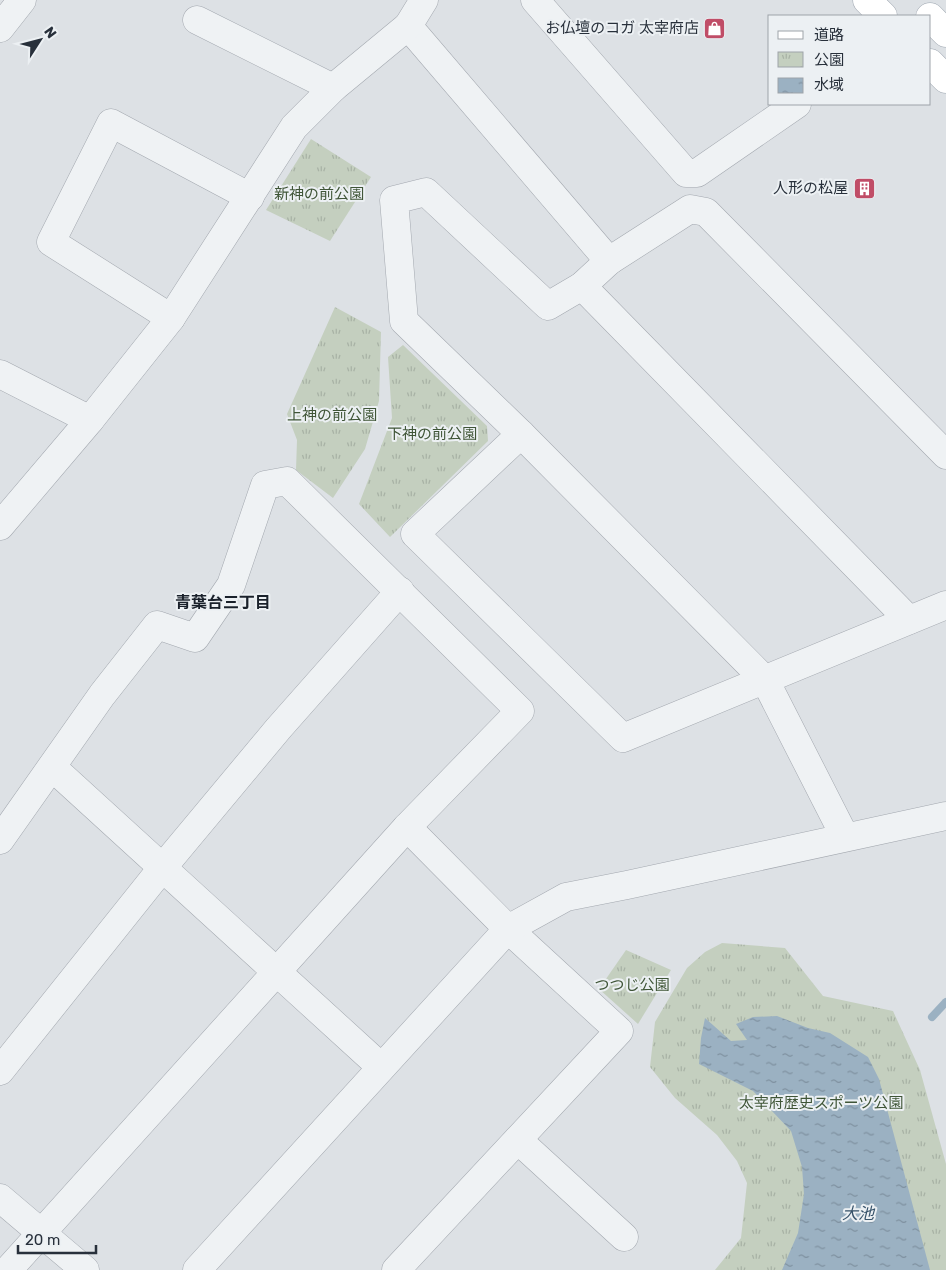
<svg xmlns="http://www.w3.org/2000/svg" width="946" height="1270" viewBox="0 0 946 1270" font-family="Rubik,'Noto Sans JP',sans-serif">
  <defs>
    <pattern id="park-tufts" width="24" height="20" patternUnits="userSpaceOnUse" patternTransform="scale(1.25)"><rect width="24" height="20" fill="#c4cfbf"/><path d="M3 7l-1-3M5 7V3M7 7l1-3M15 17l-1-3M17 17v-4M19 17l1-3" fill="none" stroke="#a8b2a5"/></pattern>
    <pattern id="water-ripples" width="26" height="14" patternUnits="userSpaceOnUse" patternTransform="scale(1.25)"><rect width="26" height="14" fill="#9bb1c2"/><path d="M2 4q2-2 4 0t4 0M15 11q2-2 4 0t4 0" fill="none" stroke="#7e909f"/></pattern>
  </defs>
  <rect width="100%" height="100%" fill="#dde1e5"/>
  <!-- park -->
  <g fill="url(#park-tufts)">
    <path d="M 311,139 L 371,177 L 330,241 L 266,210 Z"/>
    <path d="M 335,307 L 381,332 L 379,401 L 365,449 L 333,498 L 296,470 L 297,440 L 287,414 Z"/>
    <path d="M 403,345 L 487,426 L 488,441 L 390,537 L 359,504 L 392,418 L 388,357 Z"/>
    <path d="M 722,943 L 785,948 L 823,996 L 893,1011 L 920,1070 L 946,1164 L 946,1270 L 715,1270 L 741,1238 L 747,1183 L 737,1161 L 717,1135 L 675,1098 L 650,1067 L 655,1022 L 687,968 L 705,952 Z"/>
    <path d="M 626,950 L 671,970 L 638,1024 L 599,989 Z"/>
  </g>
  <!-- water -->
  <path fill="url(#water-ripples)" d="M 777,1016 L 808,1028 L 830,1033 L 868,1057 L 879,1079 L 930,1270 L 782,1270 L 798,1233 L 804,1194 L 802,1167 L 791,1131 L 753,1091 L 699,1064 L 701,1038 L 705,1018 L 731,1041 L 747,1040 L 736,1024 L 753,1017 Z"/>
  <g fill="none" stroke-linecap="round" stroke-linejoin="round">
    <!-- stream -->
    <path stroke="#9bb1c2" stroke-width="8" d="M 932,1017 L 946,1002"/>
    <defs>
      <g id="minor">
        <path d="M 535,0 L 686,173 L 697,173 L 797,104"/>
        <path d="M 197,20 L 333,88"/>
        <path d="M 408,26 L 609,261"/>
        <path d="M 0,28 L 22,0"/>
        <path d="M 582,286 L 909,620"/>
        <path d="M 171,318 L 51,242 L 111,123 L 250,197"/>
        <path d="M 0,374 L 90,420"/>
        <path d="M 521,434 L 415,534 L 623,738 L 946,605"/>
        <path d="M 0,526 L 90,420 L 171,318 L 294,127 L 333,88 L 408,26 L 424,0"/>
        <path d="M 52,767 L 381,1067"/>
        <path d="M 845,837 L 765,680 L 521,434 L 404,321 L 394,200 L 426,192 L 548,306 L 582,286 L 609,261 L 690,209 L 706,212 L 946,455"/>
        <path d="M 0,840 L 102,695 L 157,625 L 195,638 L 231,585 L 265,485 L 287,481 L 520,711 L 407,827 L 8,1270"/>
        <path d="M 0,1071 L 163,867 L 278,729 L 400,591"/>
        <path d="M 518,1140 L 624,1237"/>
        <path d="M 0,1198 L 85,1270"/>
        <path d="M 396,1270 L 619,1031 L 508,929 L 407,827"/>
      </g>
      <path id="tertiary" d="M 197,1270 L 508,929 L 566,897 L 627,885 L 946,816"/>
      <g id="primary">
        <path d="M 867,0 L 883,16"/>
        <path d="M 930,17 L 946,33"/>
        <path d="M 930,63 L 946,79"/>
      </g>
    </defs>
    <!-- minor casing -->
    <use href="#minor" stroke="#a3a8af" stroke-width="29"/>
    <!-- tertiary casing -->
    <use href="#tertiary" stroke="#a3a8af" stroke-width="29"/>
    <!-- primary casing -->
    <use href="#primary" stroke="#9ea6b0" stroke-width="29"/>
    <!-- minor -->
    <use href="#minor" stroke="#eff2f4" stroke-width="28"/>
    <!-- tertiary -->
    <use href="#tertiary" stroke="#eff2f4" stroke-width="28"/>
    <!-- primary -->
    <use href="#primary" stroke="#fff" stroke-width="28"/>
  </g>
  <!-- icons -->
  <defs>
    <symbol id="shop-square" viewBox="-11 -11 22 22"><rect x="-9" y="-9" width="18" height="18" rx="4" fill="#c04d67" stroke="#ecf0f3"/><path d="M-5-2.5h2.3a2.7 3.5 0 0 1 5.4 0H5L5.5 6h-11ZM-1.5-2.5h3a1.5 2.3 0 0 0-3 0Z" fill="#fff"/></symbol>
    <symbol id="building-square" viewBox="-11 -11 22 22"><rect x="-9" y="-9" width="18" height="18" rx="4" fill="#c04d67" stroke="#ecf0f3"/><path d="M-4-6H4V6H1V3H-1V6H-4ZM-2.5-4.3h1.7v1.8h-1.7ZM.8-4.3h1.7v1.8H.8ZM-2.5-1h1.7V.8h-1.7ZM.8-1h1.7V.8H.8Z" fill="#fff"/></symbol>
  </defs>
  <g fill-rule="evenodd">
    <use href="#shop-square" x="702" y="16" width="25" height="25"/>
    <use href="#building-square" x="852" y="176" width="25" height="25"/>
  </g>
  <g text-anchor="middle" stroke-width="4" stroke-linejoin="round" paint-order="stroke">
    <!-- poi labels -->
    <g font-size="15" fill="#28303b" stroke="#ecf0f3" text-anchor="end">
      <text x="699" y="33">お仏壇のコガ 太宰府店</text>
      <text x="848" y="193">人形の松屋</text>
    </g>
    <!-- park labels -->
    <g font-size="15" fill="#3f5537" stroke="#ecf0f3">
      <text x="319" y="199">新神の前公園</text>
      <text x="332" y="420">上神の前公園</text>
      <text x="432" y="439">下神の前公園</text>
      <text x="632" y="990">つつじ公園</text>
      <text x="821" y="1108">太宰府歴史スポーツ公園</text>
    </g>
    <!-- neighbourhood labels -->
    <g font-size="16" font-weight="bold" fill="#1a212b" stroke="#ecf0f3">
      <text x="223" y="608">青葉台三丁目</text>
    </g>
    <!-- water labels -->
    <g font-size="16" font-style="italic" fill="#36526a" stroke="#ecf0f3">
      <text x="858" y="1219">大池</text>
    </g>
  </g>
  <!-- legend -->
  <rect x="768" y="15" width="162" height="90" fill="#ecf0f3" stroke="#9ea3a9"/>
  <rect x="778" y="31" width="25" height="8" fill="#ffffff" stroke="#9ea3a9"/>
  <text x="814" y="40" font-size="15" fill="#28303b">道路</text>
  <rect x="778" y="52" width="25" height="15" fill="url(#park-tufts)" stroke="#9ea3a9"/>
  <text x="814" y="65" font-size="15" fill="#28303b">公園</text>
  <rect x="778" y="78" width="25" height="15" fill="url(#water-ripples)" stroke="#9ea3a9"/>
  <text x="814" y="90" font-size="15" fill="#28303b">水域</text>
  <!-- north arrow -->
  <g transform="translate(40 40) rotate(54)" stroke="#ecf0f3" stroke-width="4" paint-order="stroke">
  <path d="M0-4L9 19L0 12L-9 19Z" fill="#28303b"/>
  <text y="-8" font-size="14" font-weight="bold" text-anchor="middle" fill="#28303b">N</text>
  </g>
  <!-- scale -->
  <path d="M18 1245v8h78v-8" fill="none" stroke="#28303b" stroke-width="2.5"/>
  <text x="25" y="1245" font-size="15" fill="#28303b" stroke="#ecf0f3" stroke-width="4" paint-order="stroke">20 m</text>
</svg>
